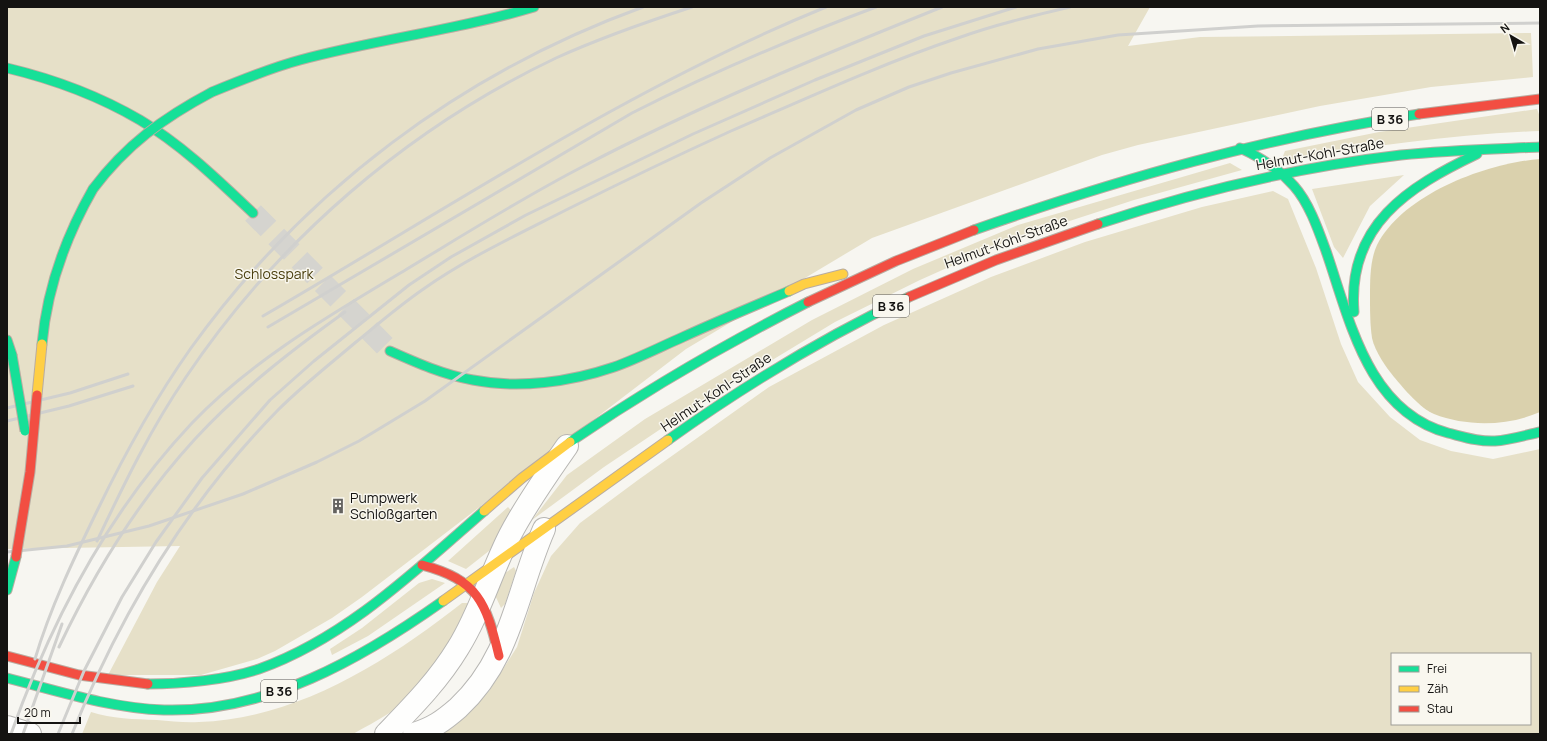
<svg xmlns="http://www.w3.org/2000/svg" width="1547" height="741" viewBox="0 0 1547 741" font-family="Manrope,sans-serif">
  <rect width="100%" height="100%" fill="#f7f6f1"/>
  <!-- green -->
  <g fill="#e6e0c8" fill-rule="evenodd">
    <path d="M 7,7 L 1150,7 L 1128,46 L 1200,37 L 1531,33 L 1533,77 L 1431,87 L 1320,106 L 1138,145 L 1102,155 L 872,238 L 686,349 L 362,597 L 332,618 L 275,651 L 257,659 L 201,675 L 108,675 L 157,582 L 180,546 L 7,549 Z"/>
    <path d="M 1537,109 L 1540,117 L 1540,131 C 1455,134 1373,146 1289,160 L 1283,156 L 1285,151 L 1379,132 Z"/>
    <path d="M 1230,163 L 1242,170 L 1134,200 L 1005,242 L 920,280 L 835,322 L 680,416 L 604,467 L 532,520 L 567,475 L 645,419 L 812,320 L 913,269 L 1018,225 Z"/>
    <path d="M 1404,175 L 1370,206 L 1343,258 L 1334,247 L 1312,189 Z"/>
    <path d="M 1273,191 L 1288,199 L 1316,268 L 1341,344 L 1358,382 L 1390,417 L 1420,440 L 1451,451 L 1493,459 L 1540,449 L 1540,734 L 443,734 L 489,691 L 517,647 L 534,593 L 551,556 L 580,523 L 638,480 L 769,387 L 884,325 L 991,277 L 1085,242 L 1202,207 ZM 1392,654 L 1530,654 L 1530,724 L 1392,724 Z"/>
    <path d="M 508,507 L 515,515 L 494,547 L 466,569 L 448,561 Z"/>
    <path d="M 514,567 L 516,571 L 505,604 L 501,608 L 494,593 L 502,575 Z"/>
    <path d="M 432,579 L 445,583 L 368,636 L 332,655 L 330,649 L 362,628 L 419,583 Z"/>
    <path d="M 462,603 L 467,603 L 469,610 C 456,635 439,667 419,688 C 402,708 376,721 353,734 L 82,734 L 91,712 C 112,719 134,719 157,720 C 171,721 185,723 199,722 C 297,719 388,661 462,603 Z"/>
  </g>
  <!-- forest -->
  <path fill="#dad1ad" d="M 1540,159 L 1540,412 C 1508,426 1467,427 1434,414 C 1420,408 1404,389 1394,377 C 1386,367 1375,352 1372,338 C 1370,325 1370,309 1370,296 C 1370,280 1370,260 1377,245 C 1403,194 1487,163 1540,159 Z"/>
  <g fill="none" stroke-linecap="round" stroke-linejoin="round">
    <!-- primary-tunnel -->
    <path stroke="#d5d4cf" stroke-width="22" stroke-dasharray="22 11" stroke-linecap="butt" d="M 253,213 L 390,351"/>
    <defs>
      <g id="street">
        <path d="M 7,727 L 30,734"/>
        <path d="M 386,734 C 412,707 438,681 458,648 C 480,613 491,572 510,535 C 526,504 547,475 567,446"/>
        <path d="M 414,734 C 433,728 443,721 458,708 C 512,658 516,593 544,529"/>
      </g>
      <g id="fast">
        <path d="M 7,68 C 53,79 99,96 140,120 C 182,145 218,180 253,213"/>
        <path d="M 212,92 C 241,80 270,68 300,60 C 378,39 457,30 534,7"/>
        <path d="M 1240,148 C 1260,157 1279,169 1294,186 C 1309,203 1318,229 1326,251 C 1350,320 1367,411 1448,433 C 1464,437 1479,442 1495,441 C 1510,440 1526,435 1540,432"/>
        <path d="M 1098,224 C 1197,191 1298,167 1401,155 C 1447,150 1494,149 1540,147"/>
        <path d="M 974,230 C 1122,178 1263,138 1419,114"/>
        <path d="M 1354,312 C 1347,225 1408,187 1477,154"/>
        <path d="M 7,340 L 12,355"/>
        <path d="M 42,344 C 47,288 65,238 93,189"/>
        <path d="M 390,351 C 417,363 444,375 473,380 C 519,389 570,382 614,367 C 637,359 660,347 683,337 C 718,321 754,306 789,291"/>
        <path d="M 668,440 C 744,386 824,337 909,297"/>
        <path d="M 570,442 C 646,390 725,344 808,302"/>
        <path d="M 7,590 L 16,557"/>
        <path d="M 7,678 C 58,691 110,708 164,710 C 267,713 361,659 443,601"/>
        <path d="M 148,684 C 182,684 226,680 259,669 C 346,638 415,571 484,511"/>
      </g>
      <g id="slow">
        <path d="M 789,291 L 804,284 L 843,274"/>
        <path d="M 484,511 L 522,478 L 570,442"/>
        <path d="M 443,601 L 668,440"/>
      </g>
      <g id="jam">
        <path d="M 1419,114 L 1540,99"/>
        <path d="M 909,297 L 996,260 L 1098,224"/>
        <path d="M 808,302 L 896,261 L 974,230"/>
        <path d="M 422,565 C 478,580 486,602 499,656"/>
        <path d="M 7,656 L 79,675 L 148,684"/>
      </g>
    </defs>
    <!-- street casing -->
    <use href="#street" stroke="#b7b6b3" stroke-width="24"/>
    <!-- fast casing -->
    <use href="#fast" stroke="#b9aca1" stroke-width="11"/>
    <!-- slow casing -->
    <use href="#slow" stroke="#b9aca1" stroke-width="11"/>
    <!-- jam casing -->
    <use href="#jam" stroke="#b9aca1" stroke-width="11"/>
    <!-- street -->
    <use href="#street" stroke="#fefefd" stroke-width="22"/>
    <!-- fast -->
    <use href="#fast" stroke="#16e098" stroke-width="9"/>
    <!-- slow -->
    <use href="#slow" stroke="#ffcf43" stroke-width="9"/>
    <!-- jam -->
    <use href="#jam" stroke="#f24e42" stroke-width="9"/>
    <!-- rail -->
    <g stroke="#d0d0ce" stroke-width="3">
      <path d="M 263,316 C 448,209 627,88 826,7"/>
      <path d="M 268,327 L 632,113 C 711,73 793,38 876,7"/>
      <path d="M 7,408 L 70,393 L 128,374"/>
      <path d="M 7,421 L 69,406 L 133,386"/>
      <path d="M 97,541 C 124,484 151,428 186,377 C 278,240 407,129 556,58 C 600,38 646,22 692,7"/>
      <path d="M 7,552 L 67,546 L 149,526 L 243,494 L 317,462 L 359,441 L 425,401 L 701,203 L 770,158 L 856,110 L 909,87 L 951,73 L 1038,49 L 1118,35 L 1258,26 L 1540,23"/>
      <path d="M 59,647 C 94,573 139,500 195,439 C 239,391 292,350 345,312"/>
      <path d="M 35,659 C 50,608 75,556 98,509 C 125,453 155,399 191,348 C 304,191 461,73 643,7"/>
      <path d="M 11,734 C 51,621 109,511 192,423 C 253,359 332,314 407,269 C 465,234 522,198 582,167 C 698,106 820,56 942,7"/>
      <path d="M 23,734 L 62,624"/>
      <path d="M 58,734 L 84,671 L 122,597 L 156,542 L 202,478 L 270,400 L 314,361 L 409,285 L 451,257 L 526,215 L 693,134 L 815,80 L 924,36 L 1016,7"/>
      <path d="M 72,734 C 120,614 187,503 278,410 C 302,386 330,364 356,342 C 378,324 399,306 422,290 C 467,258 519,234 568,209 C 622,182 676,156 731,131 C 805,99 881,64 958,38 C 994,25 1032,16 1070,7"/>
    </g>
    <defs>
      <g id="fast-bridge">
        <path d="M 93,189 C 126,145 163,118 212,92"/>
        <path d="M 12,355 L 25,431"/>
      </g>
      <path id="slow-bridge" d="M 37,395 L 42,344"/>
      <path id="jam-bridge" d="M 16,557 L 30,472 L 37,395"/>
    </defs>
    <!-- fast-bridge casing -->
    <use href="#fast-bridge" stroke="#b9aca1" stroke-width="11" stroke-linecap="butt"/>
    <!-- slow-bridge casing -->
    <use href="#slow-bridge" stroke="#b9aca1" stroke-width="11" stroke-linecap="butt"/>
    <!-- jam-bridge casing -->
    <use href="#jam-bridge" stroke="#b9aca1" stroke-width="11" stroke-linecap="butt"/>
    <!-- fast-bridge -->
    <use href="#fast-bridge" stroke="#16e098" stroke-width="9"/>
    <!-- slow-bridge -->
    <use href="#slow-bridge" stroke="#ffcf43" stroke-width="9"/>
    <!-- jam-bridge -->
    <use href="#jam-bridge" stroke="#f24e42" stroke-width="9"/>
  </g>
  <!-- icons -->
  <defs>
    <symbol id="building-bare" viewBox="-9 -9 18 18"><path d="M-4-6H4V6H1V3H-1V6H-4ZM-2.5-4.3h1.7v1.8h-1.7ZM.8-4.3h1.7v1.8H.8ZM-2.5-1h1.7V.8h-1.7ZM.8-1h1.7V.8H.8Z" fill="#63625f" stroke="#f9f7ef" stroke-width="2.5" paint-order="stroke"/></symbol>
  </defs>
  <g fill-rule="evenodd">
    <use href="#building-bare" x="327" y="495" width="22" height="22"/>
  </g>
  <g text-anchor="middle" stroke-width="3" stroke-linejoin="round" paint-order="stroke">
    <!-- shield labels -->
    <g fill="#f9f7ef" stroke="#595754" stroke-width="1">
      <rect x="1372" y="108" width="36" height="22" rx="3"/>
      <rect x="873" y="295" width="36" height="22" rx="3"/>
      <rect x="261" y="680" width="36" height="22" rx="3"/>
    </g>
    <g font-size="13" font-weight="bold" fill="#141311">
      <text x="1390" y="124">B 36</text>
      <text x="891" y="311">B 36</text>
      <text x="279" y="696">B 36</text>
    </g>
    <!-- street labels -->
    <g font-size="14" fill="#141311" stroke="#f9f7ef">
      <text transform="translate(1320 154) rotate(-10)" y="5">Helmut-Kohl-Straße</text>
      <text transform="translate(1006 242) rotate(-20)" y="5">Helmut-Kohl-Straße</text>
      <text transform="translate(716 392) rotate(-34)" y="5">Helmut-Kohl-Straße</text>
    </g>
    <!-- park labels -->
    <g font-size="14" fill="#4a3f0e" stroke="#f9f7ef">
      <text x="274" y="279">Schlosspark</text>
    </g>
    <!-- poi labels -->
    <g font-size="14" fill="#141311" stroke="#f9f7ef" text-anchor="start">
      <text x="350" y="503">Pumpwerk<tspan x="350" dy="16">Schloßgarten</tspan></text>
    </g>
  </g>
  <!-- border -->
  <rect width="1547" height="741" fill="none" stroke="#141311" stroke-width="16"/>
  <!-- legend -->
  <rect x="1391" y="653" width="140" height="72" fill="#f9f7ef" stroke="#9d9c96"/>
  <rect x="1399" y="666" width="20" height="6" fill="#16e098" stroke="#9d9c96"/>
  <text x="1427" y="673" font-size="12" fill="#141311">Frei</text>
  <rect x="1399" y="686" width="20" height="6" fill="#ffcf43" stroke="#9d9c96"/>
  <text x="1427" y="693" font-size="12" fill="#141311">Zäh</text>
  <rect x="1399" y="706" width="20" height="6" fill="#f24e42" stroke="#9d9c96"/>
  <text x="1427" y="713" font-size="12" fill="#141311">Stau</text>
  <!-- north arrow -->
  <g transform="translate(1511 36) rotate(322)" stroke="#f9f7ef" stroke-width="3" paint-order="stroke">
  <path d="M0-3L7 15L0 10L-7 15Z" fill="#141311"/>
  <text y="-6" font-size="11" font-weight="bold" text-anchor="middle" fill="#141311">N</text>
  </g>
  <!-- scale -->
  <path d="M18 717v6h62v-6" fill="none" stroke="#141311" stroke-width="2"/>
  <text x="24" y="717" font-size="12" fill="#141311" stroke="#f9f7ef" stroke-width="3" paint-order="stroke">20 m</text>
</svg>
